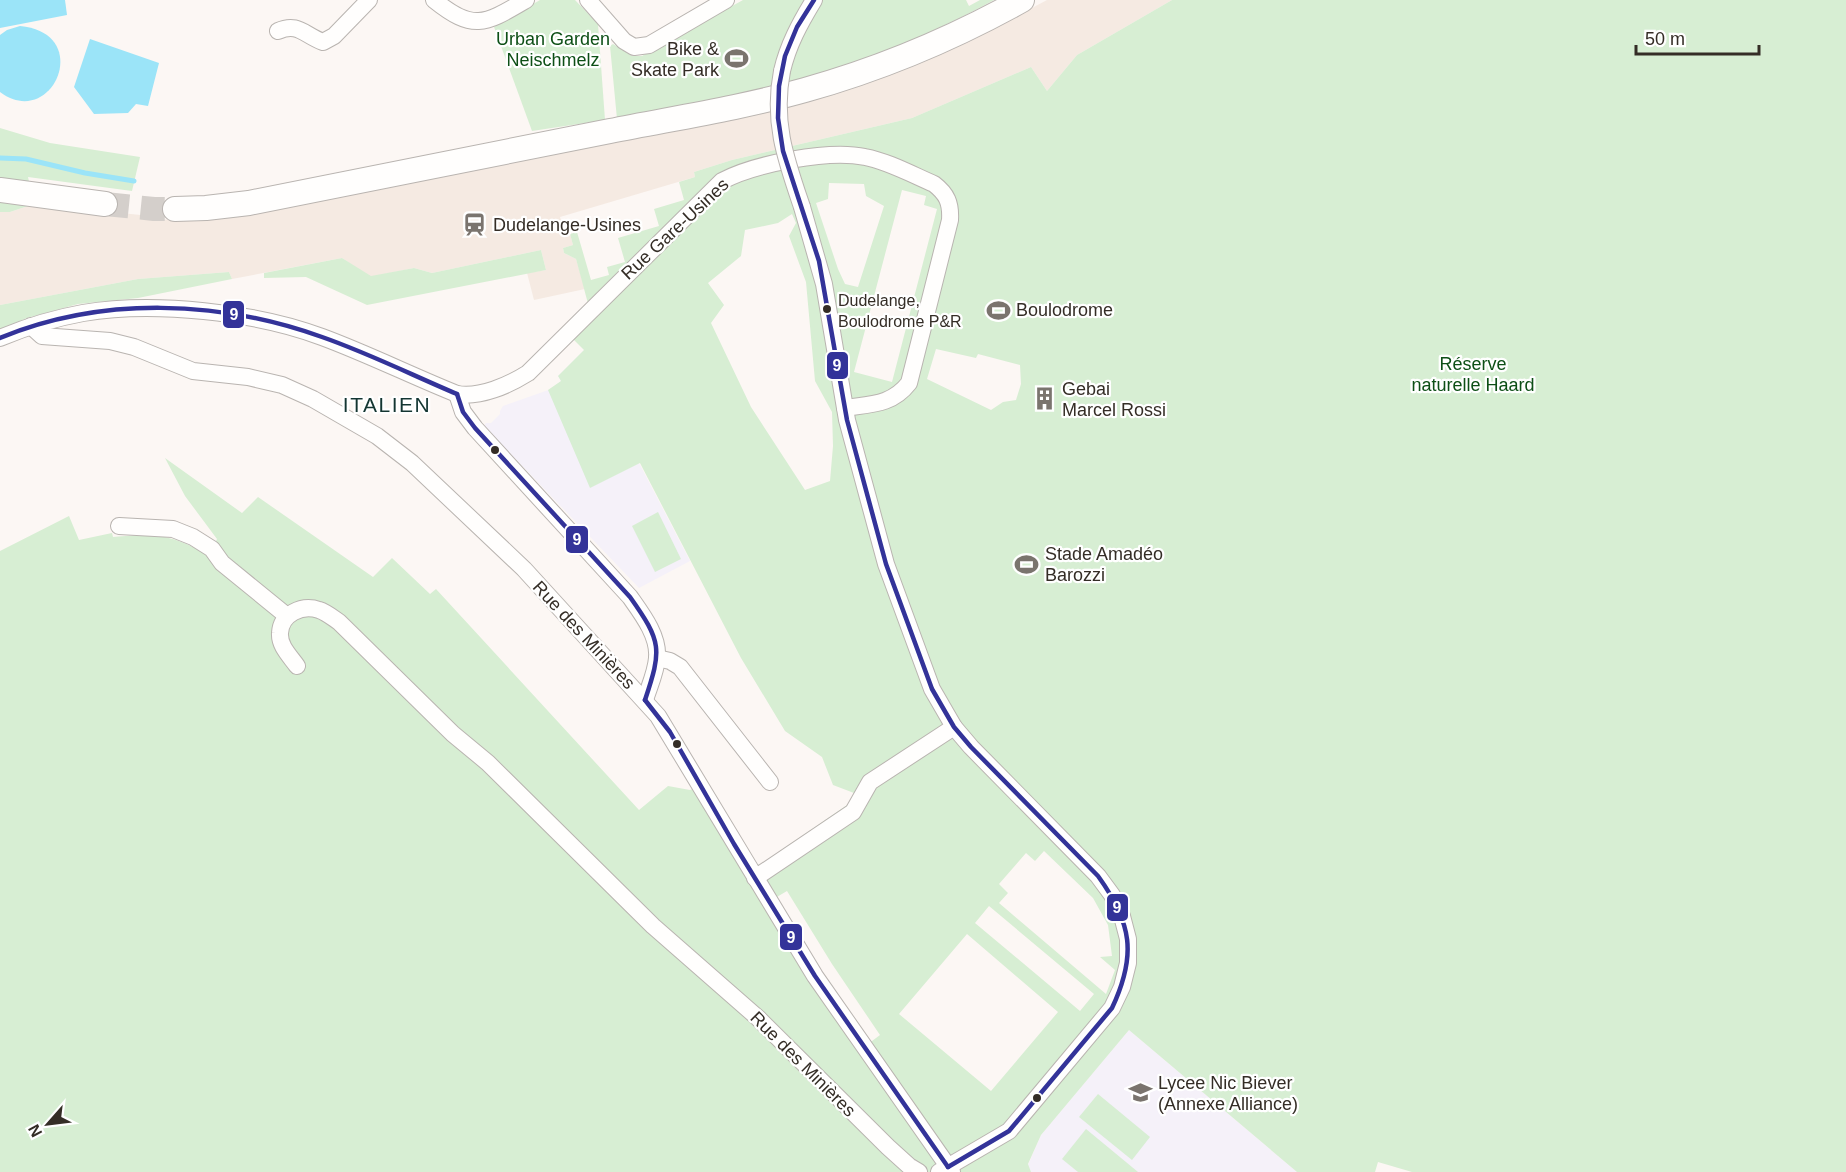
<svg xmlns="http://www.w3.org/2000/svg" width="1846" height="1172" viewBox="0 0 1846 1172" font-family="Arial,sans-serif">
  <rect width="100%" height="100%" fill="#fcf7f4"/>
  <!-- built -->
  <path fill="#f5eae2" d="M 1047,0 L 1172,0 L 1077,55 L 1047,91 L 1031,67 L 912,118 L 732,160 L 694,172 L 695,177 L 560,217 L 565,235 L 570,234 L 573,245 L 563,248 L 564,253 L 576,259 L 585,289 L 534,300 L 527,273 L 546,270 L 541,250 L 432,273 L 414,268 L 370,277 L 342,258 L 232,279 L 229,272 L 138,279 L 0,305 L 0,212 L 10,212 L 34,204 L 160,217 L 161,219 L 172,220 L 243,214 L 983,34 Z"/>
  <!-- education -->
  <g fill="#f5f1f9">
    <path d="M 587,347 L 639,463 L 690,561 L 639,588 L 484,426 L 486,423 L 491,423 L 500,414 L 500,411 L 503,406 L 554,388 L 561,381 L 558,376 Z"/>
    <path d="M 1129,1030 L 1297,1172 L 1031,1172 L 1028,1165 L 1041,1135 Z"/>
  </g>
  <!-- green -->
  <g fill="#d7eed3" fill-rule="evenodd">
    <path d="M 540,0 L 575,0 L 598,24 L 605,120 L 532,131 L 494,27 Z"/>
    <path d="M 743,0 L 966,0 L 969,6 L 980,0 L 994,0 C 928,36 856,66 782,84 C 728,98 672,108 617,119 L 610,46 L 613,44 L 632,56 L 642,56 Z"/>
    <path d="M 1172,0 L 1846,0 L 1846,1172 L 1412,1172 L 1378,1162 L 1375,1172 L 1297,1172 L 1129,1030 L 1041,1135 L 1028,1164 L 1031,1172 L 0,1172 L 0,551 L 69,516 L 79,540 L 112,533 L 113,537 C 157,533 170,534 209,555 L 217,539 L 185,496 L 165,458 L 242,513 L 258,497 L 373,577 L 392,558 L 430,594 L 436,589 L 639,810 L 668,786 L 690,790 L 701,786 L 744,860 L 760,865 L 850,803 L 854,793 L 833,785 L 822,757 L 785,731 L 741,658 L 640,463 L 590,488 L 548,390 L 561,381 L 558,376 L 584,350 L 567,333 L 590,311 L 576,259 L 564,253 L 563,248 L 573,245 L 570,234 L 577,232 L 591,280 L 609,275 L 607,267 L 625,262 L 618,238 L 659,226 L 654,209 L 684,200 L 679,182 L 695,177 L 694,172 L 732,160 L 912,118 L 1031,67 L 1047,91 L 1077,55 ZM 829,183 L 864,184 L 866,196 L 884,206 L 858,287 L 845,284 L 838,269 L 816,203 L 828,199 ZM 902,190 L 926,196 L 924,205 L 937,209 L 892,382 L 854,372 ZM 792,214 L 796,223 L 789,236 L 806,282 L 815,381 L 832,412 L 833,446 L 830,481 L 805,490 L 751,407 L 711,323 L 724,305 L 708,283 L 741,256 L 745,230 L 778,223 ZM 936,349 L 976,358 L 978,354 L 1020,365 L 1021,384 L 1016,400 L 1003,402 L 991,410 L 927,379 ZM 1044,851 L 1093,898 L 1108,925 L 1112,956 L 1100,957 L 1115,970 L 1106,994 L 999,903 L 1008,893 L 999,884 L 1026,853 L 1035,861 ZM 787,891 L 832,964 L 880,1035 L 864,1047 L 770,901 ZM 989,906 L 1094,994 L 1080,1011 L 975,923 ZM 967,934 L 1058,1012 L 991,1091 L 899,1014 Z"/>
    <path d="M 0,128 L 50,143 L 140,157 L 132,191 L 28,177 L 34,204 L 10,212 L 0,212 Z"/>
    <path d="M 541,250 L 546,270 L 367,305 L 306,277 L 264,278 L 264,273 L 342,258 L 371,276 L 414,268 L 432,273 Z"/>
    <path d="M 229,272 L 232,279 L 138,298 L 78,304 L 27,318 L 0,329 L 0,305 L 138,279 Z"/>
    <path d="M 658,512 L 681,559 L 655,572 L 632,526 Z"/>
    <path d="M 1098,1094 L 1150,1137 L 1132,1160 L 1079,1117 Z"/>
    <path d="M 1086,1129 L 1138,1172 L 1078,1172 L 1062,1159 Z"/>
  </g>
  <!-- water -->
  <g fill="#9be4f8">
    <path d="M 0,0 L 65,0 L 67,15 L 0,28 Z"/>
    <path d="M 20,26 C 95,33 52,131 0,92 L 0,35 L 7,30 Z"/>
    <path d="M 90,39 L 159,63 L 148,106 L 136,104 L 128,113 L 94,114 L 74,87 Z"/>
  </g>
  <g fill="none" stroke-linecap="round" stroke-linejoin="round">
    <!-- stream -->
    <path stroke="#9be4f8" stroke-width="5" d="M 0,158 L 26,159 L 85,173 L 134,181"/>
    <!-- secondary-tunnel -->
    <path stroke="#d4cfcb" stroke-width="24" stroke-dasharray="24 12" stroke-linecap="butt" d="M 105,204 L 154,209 L 175,209"/>
    <defs>
      <g id="minor">
        <path d="M 434,0 C 474,32 485,24 526,0"/>
        <path d="M 588,0 L 624,41 L 634,47 L 649,45 L 726,0"/>
        <path d="M 278,31 C 298,22 304,35 323,42 L 334,36 L 369,0"/>
        <path d="M 782,71 C 788,45 800,23 814,0"/>
        <path d="M 802,207 L 824,284 L 847,420 L 886,564 L 932,689 L 954,727 L 971,747 L 1098,876 L 1112,895 L 1122,916 L 1128,939 L 1128,963 L 1122,987 L 1112,1008 L 1009,1131 L 939,1172"/>
        <path d="M 31,326 L 42,336 L 110,341 L 134,347 L 193,371 L 248,377 L 282,385 L 313,399 L 377,436 L 412,463 L 524,569 L 658,716 L 815,976 L 952,1172"/>
        <path d="M 0,338 C 26,327 55,318 83,313 C 153,301 256,312 322,337 C 368,354 412,376 457,394 C 480,398 509,385 528,373 L 722,181 C 754,164 829,149 865,157 C 887,161 913,175 934,184 C 947,194 951,203 950,220 L 909,383 C 892,405 871,404 845,408"/>
        <path d="M 457,394 L 463,412 L 475,428 L 630,597 C 642,614 659,636 657,658 C 656,672 649,687 645,700"/>
        <path d="M 119,526 L 173,529 L 193,537 L 212,549 L 222,563 L 287,616"/>
        <path d="M 657,658 L 670,661 L 680,667 L 770,782"/>
        <path d="M 297,666 C 290,656 279,646 280,633 C 281,614 302,604 319,610 C 326,612 333,618 339,622 L 453,734 L 488,763 L 653,926 L 758,1018 L 888,1147 L 909,1166 L 919,1172"/>
        <path d="M 755,878 L 853,812 L 870,782 L 954,727"/>
      </g>
      <g id="secondary">
        <path d="M 0,190 L 105,204"/>
        <path d="M 175,209 L 206,208 L 249,203 C 369,179 490,155 610,131 C 675,118 741,108 805,90 C 880,69 954,38 1022,0"/>
      </g>
    </defs>
    <!-- minor casing -->
    <use href="#minor" stroke="#b9b4b0" stroke-width="18"/>
    <!-- secondary casing -->
    <use href="#secondary" stroke="#b9b4b0" stroke-width="26"/>
    <!-- minor -->
    <use href="#minor" stroke="#fffefd" stroke-width="16"/>
    <!-- secondary -->
    <use href="#secondary" stroke="#fffefd" stroke-width="24"/>
    <defs>
      <path id="minor-bridge" d="M 782,71 C 772,122 786,160 802,207"/>
    </defs>
    <!-- minor-bridge casing -->
    <use href="#minor-bridge" stroke="#b9b4b0" stroke-width="18" stroke-linecap="butt"/>
    <!-- minor-bridge -->
    <use href="#minor-bridge" stroke="#fffefd" stroke-width="16"/>
    <defs>
      <g id="bus-1">
        <path d="M 814,0 L 797,27 L 785,56 L 779,86 L 778,118 L 783,151 L 819,261 L 847,420 L 886,564 L 932,689 L 954,727 L 971,747 L 1098,876 C 1132,923 1137,955 1112,1008 L 1009,1131 L 948,1167"/>
        <path d="M 0,338 C 102,296 219,300 322,337 C 368,353 412,375 457,394"/>
        <path d="M 457,394 L 463,412 L 475,428 L 630,597 C 662,642 662,649 645,700"/>
        <path d="M 645,700 L 670,732 L 734,844 L 815,976 L 948,1167"/>
      </g>
    </defs>
    <!-- bus-1 casing -->
    <use href="#bus-1" stroke="#fff" stroke-width="9"/>
    <!-- bus-1 -->
    <use href="#bus-1" stroke="#339" stroke-width="4.5"/>
  </g>
  <!-- icons -->
  <defs>
    <symbol id="stadium-bare" viewBox="-9 -9 18 18"><path d="M0-5a6.5 5 0 1 0 0 10a6.5 5 0 1 0 0-10ZM-3.5-1.8h7v3.6h-7Z" fill="#7a746e" stroke="#fff" stroke-width="2.5" paint-order="stroke"/></symbol>
    <symbol id="station-bare" viewBox="-9 -9 18 18"><path d="M-3-6H3Q5-6 5-4V2Q5 4 3 4L4.5 6H3L1.5 4h-3L-3 6H-4.5L-3 4Q-5 4-5 2V-4Q-5-6-3-6ZM-3.5-4v3h7v-3ZM-3.5 1v1.5H-2V1ZM2 1v1.5H3.5V1Z" fill="#7a746e" stroke="#fff" stroke-width="2.5" paint-order="stroke"/></symbol>
    <symbol id="building-bare" viewBox="-9 -9 18 18"><path d="M-4-6H4V6H1V3H-1V6H-4ZM-2.5-4.3h1.7v1.8h-1.7ZM.8-4.3h1.7v1.8H.8ZM-2.5-1h1.7V.8h-1.7ZM.8-1h1.7V.8H.8Z" fill="#7a746e" stroke="#fff" stroke-width="2.5" paint-order="stroke"/></symbol>
    <symbol id="school-bare" viewBox="-9 -9 18 18"><path d="M0-5L7-2L0 1L-7-2ZM-4 1L0 2.5L4 1V4Q0 6-4 4Z" fill="#7a746e" stroke="#fff" stroke-width="2.5" paint-order="stroke"/></symbol>
  </defs>
  <g fill-rule="evenodd">
    <use href="#stadium-bare" x="720" y="42" width="33" height="33"/>
    <use href="#station-bare" x="458" y="208" width="33" height="33"/>
    <use href="#stadium-bare" x="982" y="294" width="33" height="33"/>
    <use href="#building-bare" x="1028" y="382" width="33" height="33"/>
    <use href="#stadium-bare" x="1010" y="548" width="33" height="33"/>
    <use href="#school-bare" x="1124" y="1076" width="33" height="33"/>
  </g>
  <!-- markers -->
  <g fill="#342d26" stroke="#fff" stroke-width="2">
    <circle cx="827" cy="309" r="5"/>
    <circle cx="495" cy="450" r="5"/>
    <circle cx="677" cy="744" r="5"/>
    <circle cx="1037" cy="1098" r="5"/>
  </g>
  <g text-anchor="middle" stroke-width="4.5" stroke-linejoin="round" paint-order="stroke">
    <!-- bus labels -->
    <g font-size="16" fill="#342d26" stroke="#fff" text-anchor="start">
      <text x="838" y="306">Dudelange,<tspan x="838" dy="21">Boulodrome P&amp;R</tspan></text>
    </g>
    <!-- park labels -->
    <g font-size="18" fill="#0d4f16" stroke="#fff">
      <text x="553" y="45">Urban Garden<tspan x="553" dy="21">Neischmelz</tspan></text>
      <text x="1473" y="370">Réserve<tspan x="1473" dy="21">naturelle Haard</tspan></text>
    </g>
    <!-- poi labels -->
    <g font-size="18" fill="#342d26" stroke="#fff" text-anchor="start">
      <text x="719" y="55" text-anchor="end">Bike &amp;<tspan x="719" dy="21">Skate Park</tspan></text>
      <text x="493" y="231">Dudelange-Usines</text>
      <text x="1016" y="316">Boulodrome</text>
      <text x="1062" y="395">Gebai<tspan x="1062" dy="21">Marcel Rossi</tspan></text>
      <text x="1045" y="560">Stade Amadéo<tspan x="1045" dy="21">Barozzi</tspan></text>
      <text x="1158" y="1089">Lycee Nic Biever<tspan x="1158" dy="21">(Annexe Alliance)</tspan></text>
    </g>
    <!-- street labels -->
    <g font-size="18" fill="#342d26" stroke="#fff">
      <text transform="translate(675 229) rotate(-43)" y="6">Rue Gare-Usines</text>
      <text transform="translate(584 635) rotate(47)" y="6">Rue des Minières</text>
      <text transform="translate(803 1064) rotate(45)" y="6">Rue des Minières</text>
    </g>
    <!-- quarter labels -->
    <g font-size="21" letter-spacing="1.5" fill="#143632" stroke="#fff">
      <text x="387" y="412">ITALIEN</text>
    </g>
  </g>
  <g stroke="#fff" stroke-width="2">
    <rect x="222" y="300" width="23" height="29" rx="6" fill="#339"/>
    <rect x="826" y="351" width="23" height="29" rx="6" fill="#339"/>
    <rect x="565" y="525" width="24" height="29" rx="6" fill="#339"/>
    <rect x="1106" y="893" width="23" height="29" rx="6" fill="#339"/>
    <rect x="779" y="923" width="24" height="28" rx="6" fill="#339"/>
  </g>
  <g font-size="16" text-anchor="middle" font-weight="bold" fill="#fff">
    <text x="234" y="320">9</text>
    <text x="837" y="371">9</text>
    <text x="577" y="545">9</text>
    <text x="1117" y="913">9</text>
    <text x="791" y="943">9</text>
  </g>
  <!-- north arrow -->
  <g transform="translate(48 1124) rotate(242)" stroke="#ffffff" stroke-width="4.5" paint-order="stroke">
  <path d="M0-4.5L10 22L0 15L-10 22Z" fill="#342d26"/>
  <text y="-9" font-size="16" font-weight="bold" text-anchor="middle" fill="#342d26">N</text>
  </g>
  <!-- scale -->
  <path d="M1636 45v9h123v-9" fill="none" stroke="#342d26" stroke-width="3"/>
  <text x="1645" y="45" font-size="18" fill="#342d26" stroke="#ffffff" stroke-width="4.5" paint-order="stroke">50 m</text>
</svg>
